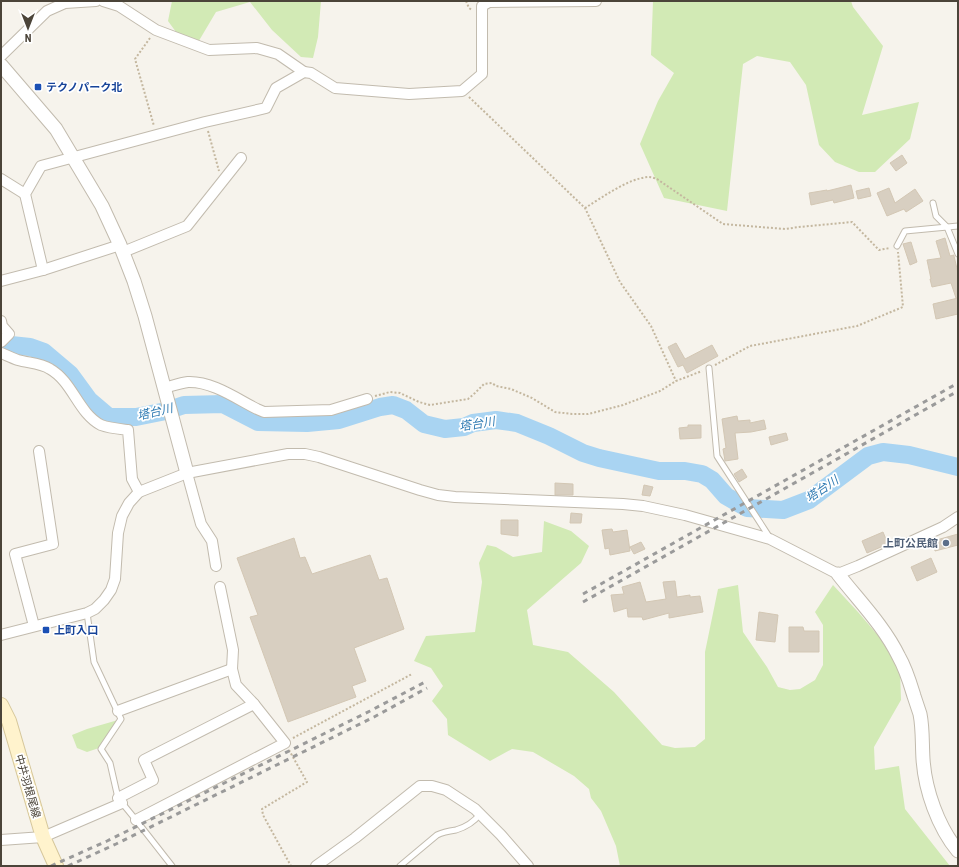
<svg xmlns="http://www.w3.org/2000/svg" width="959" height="867" viewBox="0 0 959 867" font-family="'Roboto Condensed','Noto Sans JP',sans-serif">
  <rect width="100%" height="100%" fill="#f6f3ec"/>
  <!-- green -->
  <g fill="#d2eab5">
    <path d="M 172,1 L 321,1 L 318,37 L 313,58 L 301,57 L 272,30 L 250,2 L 216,12 L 197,44 L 184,43 L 168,21 Z"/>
    <path d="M 653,1 L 851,1 L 853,7 L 883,46 L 862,115 L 919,102 L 910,139 L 875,172 L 859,172 L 835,162 L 819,145 L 806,85 L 790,62 L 757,56 L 743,64 L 727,211 L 664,198 L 640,144 L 658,101 L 674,73 L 651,55 Z"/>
    <path d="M 544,521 L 571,531 L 589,546 L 581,563 L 527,610 L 533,645 L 568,652 L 614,692 L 662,745 L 675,748 L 695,747 L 705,739 L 705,652 L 718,589 L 738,585 L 743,632 L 767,667 L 778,687 L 790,690 L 800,689 L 815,680 L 823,665 L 823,625 L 815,612 L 833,585 L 858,612 L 881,639 L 900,670 L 901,700 L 874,747 L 875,770 L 899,766 L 905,809 L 950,866 L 620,866 L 616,846 L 601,811 L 591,798 L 589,789 L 574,776 L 533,752 L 512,749 L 490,761 L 448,735 L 447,719 L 432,701 L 443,686 L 431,668 L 414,661 L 426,636 L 475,632 L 482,582 L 479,563 L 487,545 L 496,547 L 513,557 L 542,552 Z"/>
    <path d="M 118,720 L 99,748 L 87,752 L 77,748 L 72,735 L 87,729 Z"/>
  </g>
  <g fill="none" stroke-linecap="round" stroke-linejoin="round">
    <!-- river -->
    <path stroke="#a9d4f2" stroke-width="18" d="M 1,338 L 11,345 L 30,347 L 44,352 L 70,374 L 89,400 L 109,417 L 136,417 L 166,411 L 184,405 L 223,404 L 258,422 L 307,423 L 339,420 L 380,407 L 393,405 L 406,410 L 424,424 L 445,429 L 464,427 L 473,423 L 496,420 L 517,423 L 549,436 L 583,453 L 599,458 L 659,471 L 685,471 L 702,474 L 712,480 L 726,496 L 747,508 L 783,510 L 809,500 L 868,456 L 883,452 L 909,455 L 958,467"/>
  </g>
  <!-- building -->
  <g fill="#d8cfc1" stroke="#d3c7b4">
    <path d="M 902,155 L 907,163 L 896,171 L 890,163 Z"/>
    <path d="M 851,185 L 854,198 L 834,203 L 833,200 L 811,205 L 809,193 L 827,190 L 827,191 Z"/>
    <path d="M 869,188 L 871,196 L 858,199 L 856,191 Z"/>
    <path d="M 889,188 L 895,203 L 915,189 L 923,201 L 906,212 L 904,209 L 887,216 L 877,193 Z"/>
    <path d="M 945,238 L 950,256 L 954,255 L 954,256 L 958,273 L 958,297 L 956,298 L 951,283 L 932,287 L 930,279 L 931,279 L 927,260 L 941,258 L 936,241 Z"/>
    <path d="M 911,242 L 917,262 L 910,265 L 903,244 Z"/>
    <path d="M 958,298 L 958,314 L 936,319 L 933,304 Z"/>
    <path d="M 676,343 L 685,359 L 712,345 L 718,356 L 687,373 L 683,365 L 678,367 L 668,347 Z"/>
    <path d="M 737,416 L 738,421 L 750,420 L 750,423 L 764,420 L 766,429 L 751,432 L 735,433 L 738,459 L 725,461 L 723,449 L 726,448 L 722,419 Z"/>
    <path d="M 688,425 L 701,425 L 701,438 L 680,439 L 679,428 L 688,427 Z"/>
    <path d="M 786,433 L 788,440 L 771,445 L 769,437 Z"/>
    <path d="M 742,469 L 747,477 L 739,482 L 734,474 Z"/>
    <path d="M 555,483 L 573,484 L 573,495 L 555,495 Z"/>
    <path d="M 644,485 L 653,487 L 650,496 L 642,495 Z"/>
    <path d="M 571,513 L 582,514 L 581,523 L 570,523 Z"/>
    <path d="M 501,520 L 518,520 L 518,536 L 501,534 Z"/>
    <path d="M 612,529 L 613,532 L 627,530 L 630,551 L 610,555 L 609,548 L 605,549 L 602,530 Z"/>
    <path d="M 883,532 L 888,544 L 867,553 L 862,541 Z"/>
    <path d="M 958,534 L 958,545 L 935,551 L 933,541 Z"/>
    <path d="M 294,538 L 300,558 L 305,557 L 312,574 L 370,555 L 379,580 L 387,578 L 404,629 L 354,648 L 366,681 L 352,686 L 356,697 L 288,722 L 250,617 L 258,615 L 237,558 Z"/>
    <path d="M 641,542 L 645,549 L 634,554 L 630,547 Z"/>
    <path d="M 931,558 L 937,572 L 917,581 L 911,567 Z"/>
    <path d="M 675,581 L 677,597 L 690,595 L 690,597 L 700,596 L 703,612 L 669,618 L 669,613 L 643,620 L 642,617 L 628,617 L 627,608 L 614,612 L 611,595 L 624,594 L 622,587 L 640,582 L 646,602 L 666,599 L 663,582 Z"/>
    <path d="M 759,612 L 778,615 L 775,642 L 756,640 Z"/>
    <path d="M 789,627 L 803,627 L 804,631 L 819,631 L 819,652 L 789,652 Z"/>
  </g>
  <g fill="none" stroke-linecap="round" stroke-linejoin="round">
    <defs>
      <g id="service">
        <path d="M 933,203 L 936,216 L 947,227 L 958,254"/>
        <path d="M 897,246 L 905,231 L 958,226"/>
        <path d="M 709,368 L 717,456 L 770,538"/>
        <path d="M 87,613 L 94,662 L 121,719 L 101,749 L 110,763 L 118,798 L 136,820 L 172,866"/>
        <path d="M 400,866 L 437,835 C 443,832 449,831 456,830 C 466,827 474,822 480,814"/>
      </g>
      <g id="minor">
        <path d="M 103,1 L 119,6 L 156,30 L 209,50 L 257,48 L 278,54 L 304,72"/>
        <path d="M 1,56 L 47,11 L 65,3 L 96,1"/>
        <path d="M 1,179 L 25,194"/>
        <path d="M 123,252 L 187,226 L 241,158"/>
        <path d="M 43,270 L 25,194 L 41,166 L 205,122 L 266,108 L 276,88 L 304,72 L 311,73 L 335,88 L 409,94 L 462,91 L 482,74 L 482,6 L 489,2 L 596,1"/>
        <path d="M 1,281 L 43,270 L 120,245"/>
        <path d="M 1,321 L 2,326 L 9,334 L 1,342"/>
        <path d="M 1,353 C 6,355 12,358 18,360 C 28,363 41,363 50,369 C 73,382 78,413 101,425 C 109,428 120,429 128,430 L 132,479 L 139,492"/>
        <path d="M 164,388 C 172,386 180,383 188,382 C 212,381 237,399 257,409 L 264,412 L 331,410 L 367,399"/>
        <path d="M 187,473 L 201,524 L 212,541 L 216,566"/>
        <path d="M 34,626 L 15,554 L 53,544 L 39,451"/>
        <path d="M 1,635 L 87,613 L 95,609 L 104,600 L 111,590 L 115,579 L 118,533 L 122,516 L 129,503 L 139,492 L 187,473 L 288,454 L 305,454 L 319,457 L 420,490 L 438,495 L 455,497 L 623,504 L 643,506 L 685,515 L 770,539 L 838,574 L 858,566 L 943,527 L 958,517"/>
        <path d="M 118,711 L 232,669"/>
        <path d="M 118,798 L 153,780 L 144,760 L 254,704"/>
        <path d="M 136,820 L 285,743 L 254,704 L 236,685 L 232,669 L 233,650 L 220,587"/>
        <path d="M 1,840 L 43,837 L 122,803"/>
        <path d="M 316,866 L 355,838 L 420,786 L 432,786 L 446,790 L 475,809 L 501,835 L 528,866"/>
      </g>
      <g id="tertiary">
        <path d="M 1,65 L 56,129 L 102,206 L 120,245 L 134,281 L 145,316 L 187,473"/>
        <path d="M 838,574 C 859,601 884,626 899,657 C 906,669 910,683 914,696 C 916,702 918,708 920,714 C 923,729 922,744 923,759 C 925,790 938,827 958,851"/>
      </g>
      <path id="secondary" d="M 1,705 L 9,721 L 43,837 L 56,866"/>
    </defs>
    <!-- service casing -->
    <use href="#service" stroke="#c2bbae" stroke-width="7"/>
    <!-- minor casing -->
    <use href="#minor" stroke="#c2bbae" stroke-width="12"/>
    <!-- tertiary casing -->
    <use href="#tertiary" stroke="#c2bbae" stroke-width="15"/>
    <!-- secondary casing -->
    <use href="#secondary" stroke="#d6c79b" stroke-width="16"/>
    <!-- path -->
    <g stroke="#c4b79f" stroke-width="2" stroke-dasharray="2 2" stroke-linecap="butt">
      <path d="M 466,1 L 469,8 L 472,10"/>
      <path d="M 150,38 L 135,59 L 154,126"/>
      <path d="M 469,97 L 491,118 L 585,208 L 620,282 L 651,326 L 676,381"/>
      <path d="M 208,131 L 219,171"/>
      <path d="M 585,208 C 603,197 627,179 648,177 C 651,177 654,178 657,179 L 723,224 L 785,229 L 799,227 L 852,222 L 879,250 L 890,248"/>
      <path d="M 715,365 L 750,346 L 857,326 L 903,307 L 898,252"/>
      <path d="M 375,396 L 390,392 L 400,393 L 419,402 L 430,405 L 468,399 L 475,393 L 484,384 L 492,383 L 496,386 L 511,389 L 532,398 L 555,412 L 572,414 L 588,414 L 623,405 L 660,391 L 676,381 L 702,371"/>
      <path d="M 293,738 L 412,674"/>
      <path d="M 289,750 L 307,782 L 262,809 L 263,815 L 291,866"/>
    </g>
    <!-- service -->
    <use href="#service" stroke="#fff" stroke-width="5"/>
    <!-- minor -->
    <use href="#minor" stroke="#fff" stroke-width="10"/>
    <!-- tertiary -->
    <use href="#tertiary" stroke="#fff" stroke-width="13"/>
    <!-- secondary -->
    <use href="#secondary" stroke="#fff3cd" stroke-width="14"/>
    <!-- rail -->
    <g stroke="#9a9a9a" stroke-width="3" stroke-dasharray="5 5" stroke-linecap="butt">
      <path d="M 583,594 L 958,383"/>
      <path d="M 583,602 L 958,391"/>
      <path d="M 51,866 L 107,841 L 196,797 L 370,711 L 425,682"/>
      <path d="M 68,866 L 116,844 L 374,717 L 427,688"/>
    </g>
  </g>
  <!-- markers -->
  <g fill="#1a4fb4" stroke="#fff" stroke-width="1.5">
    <rect x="34" y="83" width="8" height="8" rx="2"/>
    <rect x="42" y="626" width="8" height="8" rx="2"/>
  </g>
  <circle fill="#5c6f8a" stroke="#fff" stroke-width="1.5" cx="946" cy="543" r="4"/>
  <g text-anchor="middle" stroke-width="3.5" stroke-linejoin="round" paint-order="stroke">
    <!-- transit labels -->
    <g font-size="11" font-weight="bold" fill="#164399" stroke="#fff" text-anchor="start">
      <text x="46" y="91">テクノパーク北</text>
      <text x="54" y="634">上町入口</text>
    </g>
    <!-- service labels -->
    <g font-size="11" font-weight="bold" fill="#4e5e75" stroke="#fff" text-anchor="end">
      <text x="938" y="547">上町公民館</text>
    </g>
    <!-- street labels -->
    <g font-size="11" fill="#4b4439" stroke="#fff">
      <text transform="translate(28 786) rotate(74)" y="4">中井羽根尾線</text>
    </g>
    <!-- water labels -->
    <g font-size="12" font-style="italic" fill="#2e7ab2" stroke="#fff">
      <text transform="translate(155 412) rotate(-13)" y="4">塔台川</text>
      <text transform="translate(477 424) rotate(-9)" y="4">塔台川</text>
      <text transform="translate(822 489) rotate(-34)" y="4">塔台川</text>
    </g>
  </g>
  <!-- border -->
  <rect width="959" height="867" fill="none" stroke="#4b4439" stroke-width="4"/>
  <!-- north arrow -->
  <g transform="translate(28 28) rotate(180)" stroke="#ffffff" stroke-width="3" paint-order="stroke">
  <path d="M0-3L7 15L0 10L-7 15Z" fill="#4b4439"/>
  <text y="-6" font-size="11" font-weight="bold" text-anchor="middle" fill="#4b4439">N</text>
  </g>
</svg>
